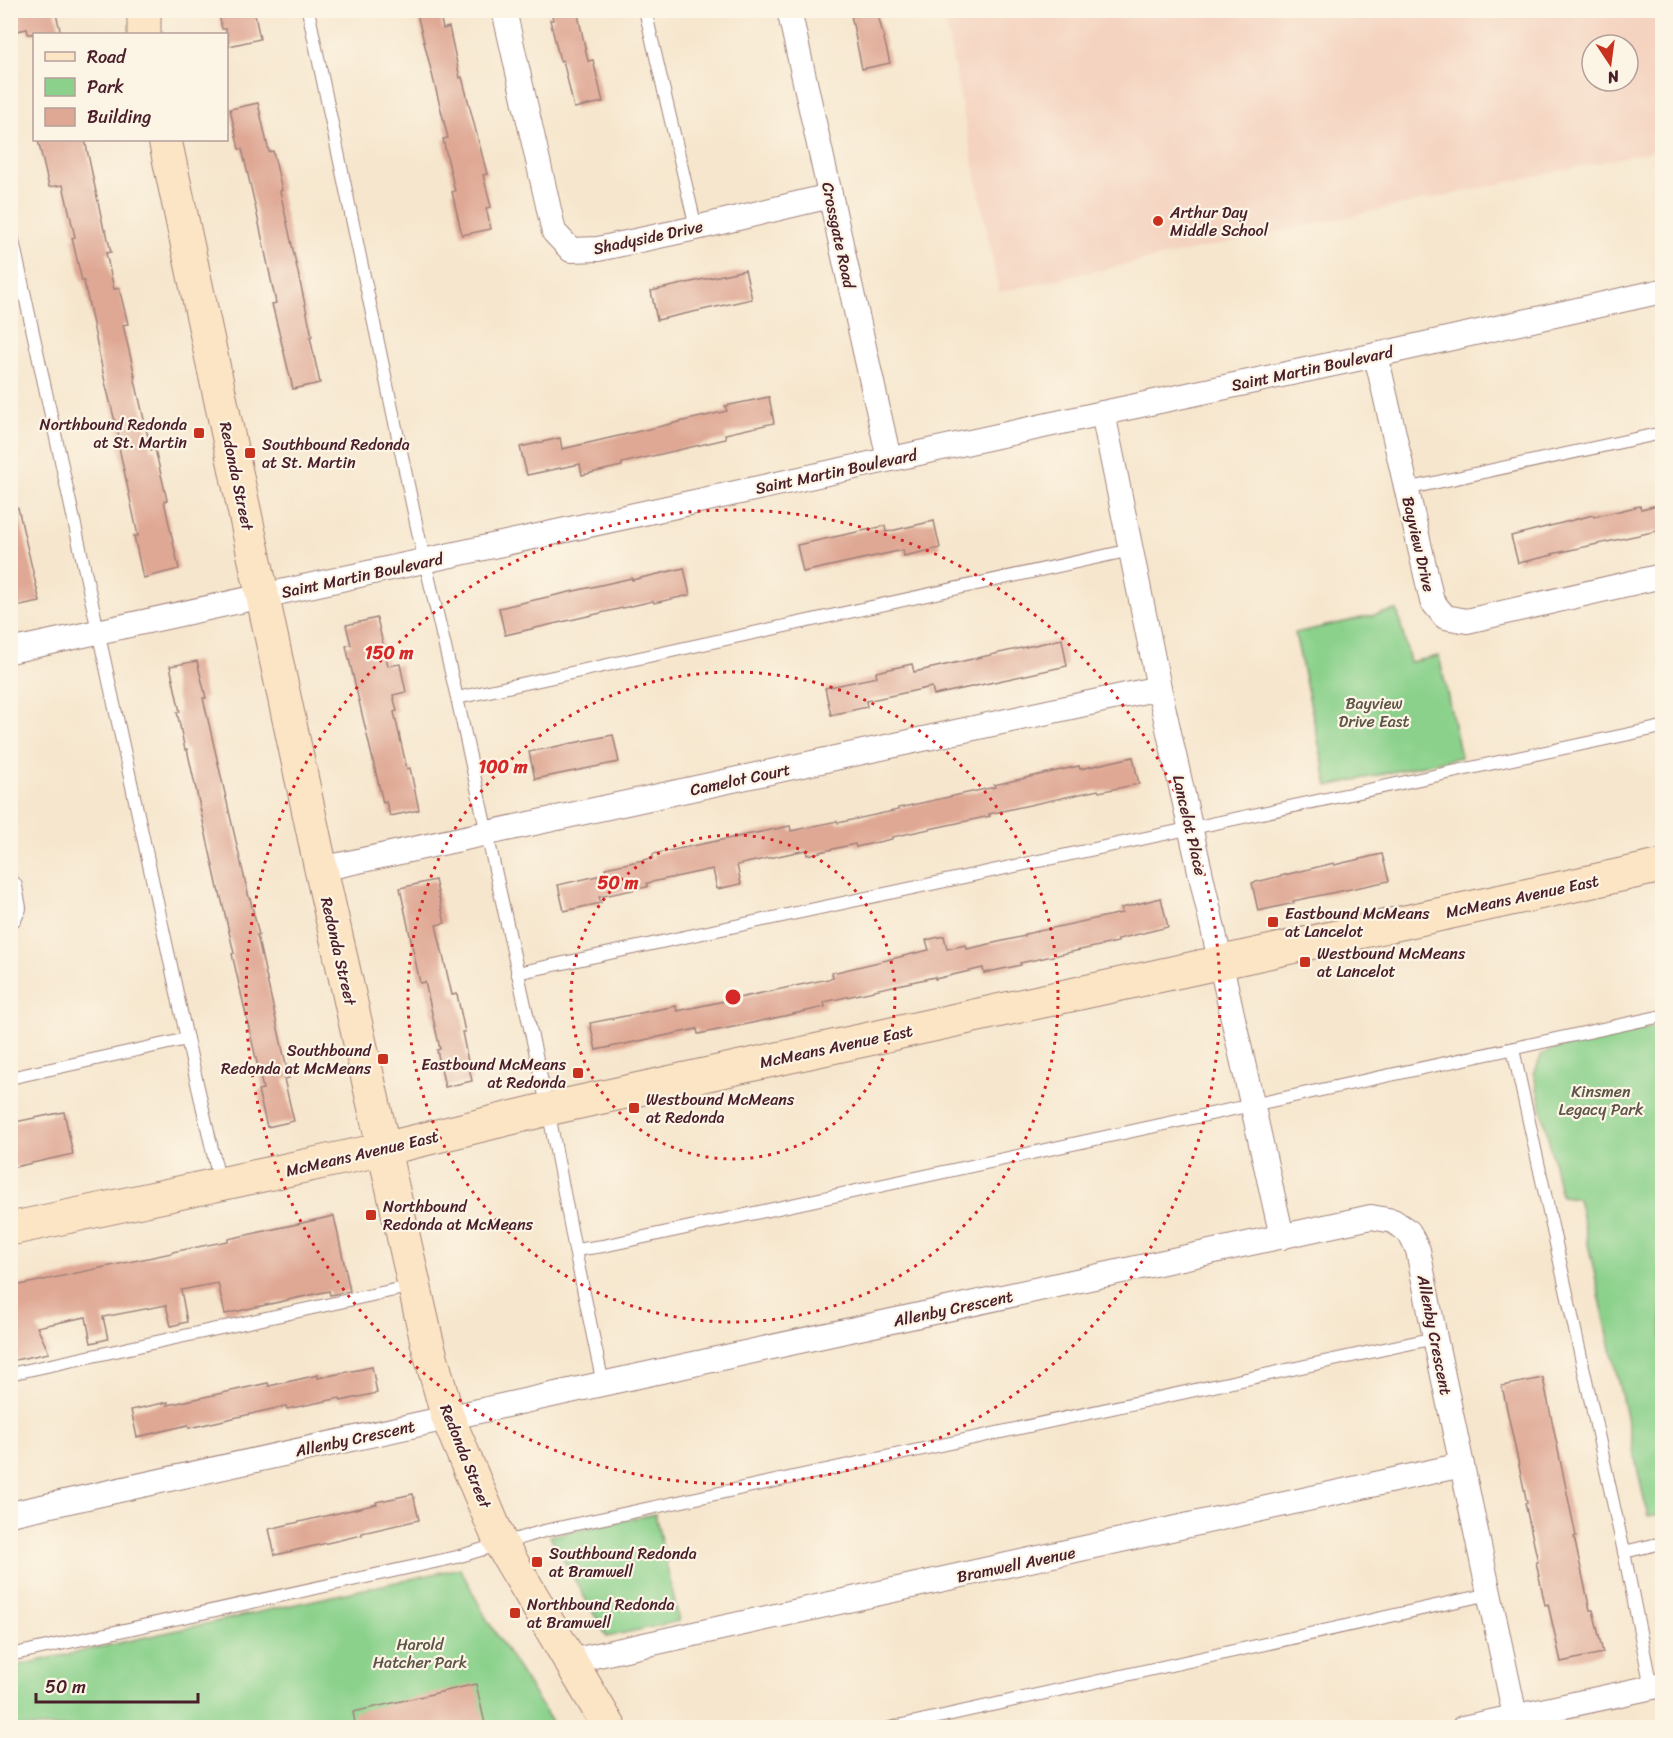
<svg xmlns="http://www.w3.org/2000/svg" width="1673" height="1738" viewBox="0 0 1673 1738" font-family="Sriracha,sans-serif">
  <rect width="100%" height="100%" fill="#fcf5e5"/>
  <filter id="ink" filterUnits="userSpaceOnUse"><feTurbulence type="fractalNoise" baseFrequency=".0167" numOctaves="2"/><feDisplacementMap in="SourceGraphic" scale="12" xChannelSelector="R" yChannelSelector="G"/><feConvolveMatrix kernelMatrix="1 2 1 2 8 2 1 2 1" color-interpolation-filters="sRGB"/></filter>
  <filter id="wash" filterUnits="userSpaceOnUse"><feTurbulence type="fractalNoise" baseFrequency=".008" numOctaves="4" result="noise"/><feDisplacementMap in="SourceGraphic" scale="24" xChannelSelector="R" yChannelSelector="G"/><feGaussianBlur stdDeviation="1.35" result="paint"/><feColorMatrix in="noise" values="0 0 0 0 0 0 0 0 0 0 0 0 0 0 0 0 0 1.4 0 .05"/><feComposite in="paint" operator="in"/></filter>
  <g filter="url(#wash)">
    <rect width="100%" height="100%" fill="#f6e6cd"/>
    <!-- built -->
    <path fill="#f4d3c0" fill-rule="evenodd" d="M 943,11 L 1662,11 L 1662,149 L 999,292 ZM 1592,45 L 1628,45 L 1628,81 L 1592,81 Z"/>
    <!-- green -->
    <g fill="#8bd18c" stroke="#6a785c" stroke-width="1.5">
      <path d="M 1397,610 L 1410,662 L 1439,656 L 1461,757 L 1328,786 L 1295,633 Z"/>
      <path d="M 1662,1025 L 1662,1514 L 1648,1517 L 1578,1198 L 1561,1196 L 1534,1074 L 1542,1054 L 1558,1048 Z"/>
      <path d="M 655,1514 L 679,1621 L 607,1637 L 550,1536 Z"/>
      <path d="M 460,1568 L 486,1618 L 555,1727 L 11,1727 L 10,1667 Z"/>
    </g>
    <g id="blocks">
      <!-- building -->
      <g fill="#dfa894">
        <path d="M 12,10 L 55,10 L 61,34 L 28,34 L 27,29 L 17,31 Z"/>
        <path d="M 218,10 L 254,10 L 260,39 L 229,46 L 226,29 L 222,29 Z"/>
        <path d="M 416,10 L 439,10 L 443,29 L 449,27 L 460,78 L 462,77 L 487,174 L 483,175 L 491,207 L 486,208 L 491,229 L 462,235 L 452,192 L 455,191 L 443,139 L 448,138 Z"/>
        <path d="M 551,10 L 577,10 L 588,61 L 593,60 L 603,102 L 574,108 L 563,60 L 560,61 L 550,20 L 553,20 Z"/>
        <path d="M 850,10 L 877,10 L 890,63 L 862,69 Z"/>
        <path d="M 258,103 L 269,152 L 273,151 L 282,190 L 280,191 L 312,336 L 310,337 L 320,383 L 293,389 L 272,304 L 276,303 L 255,205 L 242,149 L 239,149 L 230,109 Z"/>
        <path d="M 38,140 L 85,140 L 104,230 L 106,230 L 111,252 L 106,253 L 114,289 L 119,288 L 128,324 L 123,325 L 135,376 L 134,376 L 151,450 L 155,449 L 167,500 L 164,501 L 179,569 L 143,578 L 134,536 L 138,536 L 117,438 L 119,437 L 105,382 L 84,281 L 82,281 L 72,238 L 75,237 L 63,185 L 49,187 Z"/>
        <path d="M 745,270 L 752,299 L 657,320 L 651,291 Z"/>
        <path d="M 769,397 L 774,423 L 725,434 L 726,439 L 622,463 L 622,466 L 582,475 L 580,464 L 527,475 L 520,447 L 560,438 L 562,449 L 727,411 L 725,406 Z"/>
        <path d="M 1662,504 L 1662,530 L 1552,554 L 1553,555 L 1518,563 L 1511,536 L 1593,515 L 1594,517 L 1640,506 L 1641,509 Z"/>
        <path d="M 18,508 L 40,602 L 10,608 L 10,509 Z"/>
        <path d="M 934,521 L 940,548 L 904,556 L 903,550 L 803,572 L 797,545 L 885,526 L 886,532 Z"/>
        <path d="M 684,568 L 690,595 L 654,603 L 653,601 L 505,635 L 499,608 L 632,578 L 632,580 Z"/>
        <path d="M 377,618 L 388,666 L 400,664 L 406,692 L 393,695 L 397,711 L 394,712 L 407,769 L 410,768 L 419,810 L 390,816 L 386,802 L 383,803 L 346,646 L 351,645 L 346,625 Z"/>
        <path d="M 1062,639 L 1067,666 L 934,695 L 932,687 L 866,701 L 867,707 L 831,715 L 825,688 L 877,677 L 876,672 L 912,664 L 914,672 Z"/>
        <path d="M 197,661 L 206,698 L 203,698 L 249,898 L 250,898 L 259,935 L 257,935 L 289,1078 L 284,1079 L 294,1121 L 267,1127 L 258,1090 L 263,1089 L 232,954 L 234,953 L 220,893 L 219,893 L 187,749 L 185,750 L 177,712 L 180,712 L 170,666 Z"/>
        <path d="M 613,735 L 619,762 L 535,779 L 529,752 Z"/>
        <path d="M 1133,757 L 1139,784 L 1099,792 L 1098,790 L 989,814 L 990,816 L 892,837 L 892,839 L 856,847 L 855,844 L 807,855 L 806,850 L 737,865 L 741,884 L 717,889 L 713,869 L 647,883 L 647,887 L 599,897 L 601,903 L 564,911 L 558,885 L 606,874 L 605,868 L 653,858 L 653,854 L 790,826 L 791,831 L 837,821 L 838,823 L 898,810 L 898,808 L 995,787 L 994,785 L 1079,766 L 1080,769 Z"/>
        <path d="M 1382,854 L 1389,881 L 1293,901 L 1294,903 L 1258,911 L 1252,883 L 1334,863 L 1334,865 Z"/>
        <path d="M 435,880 L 445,923 L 436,925 L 452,995 L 457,994 L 465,1032 L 462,1032 L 472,1081 L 445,1087 L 437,1050 L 440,1049 L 425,982 L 420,983 L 400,888 Z"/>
        <path d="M 1161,898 L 1168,927 L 1118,939 L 1118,942 L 1020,963 L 1021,965 L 984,973 L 983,968 L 935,979 L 935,977 L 874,990 L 874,991 L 824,1002 L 825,1007 L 743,1025 L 698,1034 L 697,1029 L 596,1050 L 590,1023 L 676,1006 L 677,1011 L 833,978 L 832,973 L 929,950 L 926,940 L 944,936 L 947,949 L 966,945 L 967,949 L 1025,936 L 1025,934 L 1122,913 L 1121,908 Z"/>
        <path d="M 64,1112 L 73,1154 L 10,1168 L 10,1123 Z"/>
        <path d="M 334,1216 L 350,1291 L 330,1295 L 329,1291 L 225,1314 L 218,1283 L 202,1286 L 181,1290 L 187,1322 L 171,1326 L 166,1305 L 103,1317 L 108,1339 L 91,1343 L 86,1317 L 37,1327 L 49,1353 L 10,1361 L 10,1287 L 172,1253 L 172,1252 L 228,1241 L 228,1239 Z"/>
        <path d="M 372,1367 L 377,1393 L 341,1401 L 340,1398 L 287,1409 L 286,1406 L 189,1428 L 188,1425 L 137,1437 L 131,1410 L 168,1402 L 168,1405 L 268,1383 L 269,1386 L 318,1375 L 318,1378 Z"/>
        <path d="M 1543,1378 L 1576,1536 L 1574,1537 L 1590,1610 L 1593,1610 L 1603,1653 L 1561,1662 L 1548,1604 L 1545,1605 L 1536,1562 L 1538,1562 L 1525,1503 L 1527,1503 L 1502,1386 Z"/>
        <path d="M 413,1494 L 419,1520 L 362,1533 L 362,1535 L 275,1555 L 269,1529 L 377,1504 L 376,1502 Z"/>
        <path d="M 476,1684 L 486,1728 L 356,1728 L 353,1712 Z"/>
      </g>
    </g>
  </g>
  <g filter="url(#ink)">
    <use href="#blocks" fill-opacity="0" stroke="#a0827c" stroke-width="1.5"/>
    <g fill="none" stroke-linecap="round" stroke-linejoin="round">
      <defs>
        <g id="lane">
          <path d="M 308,10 L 418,532 L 457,698 L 548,1109 L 575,1250 L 603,1384"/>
          <path d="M 645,10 L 696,228"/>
          <path d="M 10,227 L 187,1039 L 220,1184"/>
          <path d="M 1406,489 L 1662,433"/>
          <path d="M 457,698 L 1131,550"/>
          <path d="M 517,973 L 1662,727"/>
          <path d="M 1513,1049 L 1624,1552 L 1651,1687"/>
          <path d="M 10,1078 L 187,1039"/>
          <path d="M 575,1250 L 603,1246 L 1662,1016"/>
          <path d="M 10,1374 L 413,1286"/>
          <path d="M 1624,1552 L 1662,1543"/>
          <path d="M 10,1655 L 457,1557 L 544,1531 L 1435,1338"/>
          <path d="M 889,1728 L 1489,1594"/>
        </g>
        <g id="street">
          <path d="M 504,10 L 554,232 L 571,250 L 598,249 L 696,228 L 830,196"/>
          <path d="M 789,10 L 889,459"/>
          <path d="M 1376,355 L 1432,601 L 1445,617 L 1467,621 L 1662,576"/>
          <path d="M 1103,413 L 1159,688 L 1282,1237"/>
          <path d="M 10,651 L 1103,413 L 1376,355 L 1662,291"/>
          <path d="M 321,869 L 1159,688"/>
          <path d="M 10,887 L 14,908 L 10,916"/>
          <path d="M 10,1514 L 629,1378 L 1371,1217 L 1393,1221 L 1409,1232 L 1418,1250 L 1435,1338 L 1515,1716"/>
          <path d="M 571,1661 L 1462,1465"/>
          <path d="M 1463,1728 L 1662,1685"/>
        </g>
        <g id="secondary">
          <path d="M 144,34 L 144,10"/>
          <path d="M 165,140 L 321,869 L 427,1342 L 448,1418 L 501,1544 L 610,1728"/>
          <path d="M 10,1229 L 384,1149 L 548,1109 L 1662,866"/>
        </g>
      </defs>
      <!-- lane casing -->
      <use href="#lane" stroke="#a0827c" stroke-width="14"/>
      <!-- street casing -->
      <use href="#street" stroke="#a0827c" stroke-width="26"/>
      <!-- secondary casing -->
      <use href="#secondary" stroke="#a0827c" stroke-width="35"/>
      <!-- lane -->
      <use href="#lane" stroke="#fff" stroke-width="12"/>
      <!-- street -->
      <use href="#street" stroke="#fff" stroke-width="24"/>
      <!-- secondary -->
      <use href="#secondary" stroke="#fce5c4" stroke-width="33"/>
    </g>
  </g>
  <!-- distance rings -->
  <g fill="none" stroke="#d62828" stroke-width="3" stroke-dasharray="3 6">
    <circle cx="733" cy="997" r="162"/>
    <circle cx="733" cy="997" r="325"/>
    <circle cx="733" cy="997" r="487"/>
  </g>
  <!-- markers -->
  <g fill="#c8321e" stroke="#fcf5e5" stroke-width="2">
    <circle cx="1158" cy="221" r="6"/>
    <rect x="193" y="427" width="12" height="12" rx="3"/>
    <rect x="244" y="447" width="12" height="12" rx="3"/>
    <rect x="1267" y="916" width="12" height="12" rx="3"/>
    <rect x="1299" y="956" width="12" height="12" rx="3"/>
    <rect x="377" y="1053" width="12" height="12" rx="3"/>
    <rect x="572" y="1067" width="12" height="12" rx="3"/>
    <rect x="628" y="1102" width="12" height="12" rx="3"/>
    <rect x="365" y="1209" width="12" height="12" rx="3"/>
    <rect x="531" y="1556" width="12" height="12" rx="3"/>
    <rect x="509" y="1607" width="12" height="12" rx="3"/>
  </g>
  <g text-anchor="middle" stroke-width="4.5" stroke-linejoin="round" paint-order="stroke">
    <!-- poi labels -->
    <g font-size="16" fill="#4a1f2b" stroke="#fcf5e5" text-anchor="start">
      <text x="1170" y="218">Arthur Day<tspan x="1170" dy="18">Middle School</tspan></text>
      <text x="187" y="430" text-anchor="end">Northbound Redonda<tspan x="187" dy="18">at St. Martin</tspan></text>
      <text x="262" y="450">Southbound Redonda<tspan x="262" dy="18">at St. Martin</tspan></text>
      <text x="1285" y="919">Eastbound McMeans<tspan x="1285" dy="18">at Lancelot</tspan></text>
      <text x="1317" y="959">Westbound McMeans<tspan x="1317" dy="18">at Lancelot</tspan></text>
      <text x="371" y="1056" text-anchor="end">Southbound<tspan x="371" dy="18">Redonda at McMeans</tspan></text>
      <text x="566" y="1070" text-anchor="end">Eastbound McMeans<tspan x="566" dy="18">at Redonda</tspan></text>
      <text x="646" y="1105">Westbound McMeans<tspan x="646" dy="18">at Redonda</tspan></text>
      <text x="383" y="1212">Northbound<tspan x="383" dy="18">Redonda at McMeans</tspan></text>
      <text x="549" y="1559">Southbound Redonda<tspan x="549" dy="18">at Bramwell</tspan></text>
      <text x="527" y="1610">Northbound Redonda<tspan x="527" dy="18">at Bramwell</tspan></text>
    </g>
    <!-- street labels -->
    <g font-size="16" fill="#4a1f2b" stroke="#fcf5e5">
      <text transform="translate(839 235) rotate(78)" y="6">Crossgate Road</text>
      <text transform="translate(648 237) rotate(-12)" y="6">Shadyside Drive</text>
      <text transform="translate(1312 368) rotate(-12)" y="6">Saint Martin Boulevard</text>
      <text transform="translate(836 471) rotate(-12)" y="6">Saint Martin Boulevard</text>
      <text transform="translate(237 476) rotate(78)" y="6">Redonda Street</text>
      <text transform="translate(1419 544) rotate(77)" y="6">Bayview Drive</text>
      <text transform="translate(362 575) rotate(-12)" y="6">Saint Martin Boulevard</text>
      <text transform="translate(740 779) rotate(-12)" y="6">Camelot Court</text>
      <text transform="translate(1190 825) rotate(77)" y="6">Lancelot Place</text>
      <text transform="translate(1522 896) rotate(-12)" y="6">McMeans Avenue East</text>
      <text transform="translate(339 951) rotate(77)" y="6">Redonda Street</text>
      <text transform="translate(836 1046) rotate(-12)" y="6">McMeans Avenue East</text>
      <text transform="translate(362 1153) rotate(-13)" y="6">McMeans Avenue East</text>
      <text transform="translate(953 1308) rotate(-12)" y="6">Allenby Crescent</text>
      <text transform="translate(1435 1335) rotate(79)" y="6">Allenby Crescent</text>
      <text transform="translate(355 1438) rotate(-12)" y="6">Allenby Crescent</text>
      <text transform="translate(466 1456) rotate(68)" y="6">Redonda Street</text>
      <text transform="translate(1016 1564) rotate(-12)" y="6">Bramwell Avenue</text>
    </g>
    <!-- park labels -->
    <g font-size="16" fill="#5e5448" stroke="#fcf5e5">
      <text x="1374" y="709">Bayview<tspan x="1374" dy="18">Drive East</tspan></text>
      <text x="1601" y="1097">Kinsmen<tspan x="1601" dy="18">Legacy Park</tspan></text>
      <text x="420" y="1650">Harold<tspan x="420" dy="18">Hatcher Park</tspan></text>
    </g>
  </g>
  <circle cx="733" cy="997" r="9" fill="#d62828" stroke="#fcf5e5" stroke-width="3"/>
  <g font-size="18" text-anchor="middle" font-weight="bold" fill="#d62828" stroke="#fcf5e5" stroke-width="4.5" stroke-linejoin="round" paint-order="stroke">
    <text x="389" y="659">150 m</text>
    <text x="503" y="773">100 m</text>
    <text x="618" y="889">50 m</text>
  </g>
  <!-- margin -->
  <rect width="1673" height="1738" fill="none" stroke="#fcf5e5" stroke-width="36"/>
  <!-- legend -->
  <rect x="33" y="33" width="195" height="108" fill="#fcf5e5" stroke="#b59f9b" stroke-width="1.5"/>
  <rect x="45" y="52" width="30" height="9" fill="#fce5c4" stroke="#b59f9b" stroke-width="1.5"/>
  <text x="87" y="63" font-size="18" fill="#4a1f2b">Road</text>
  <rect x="45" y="78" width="30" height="18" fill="#8bd18c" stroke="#b59f9b" stroke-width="1.5"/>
  <text x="87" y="93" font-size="18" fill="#4a1f2b">Park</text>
  <rect x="45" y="108" width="30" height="18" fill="#dfa894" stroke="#b59f9b" stroke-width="1.5"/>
  <text x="87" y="123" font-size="18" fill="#4a1f2b">Building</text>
  <!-- north arrow -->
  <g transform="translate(1610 63) rotate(167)"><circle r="28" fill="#fcf5e5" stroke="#b59f9b" stroke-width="1.5"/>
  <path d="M0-4.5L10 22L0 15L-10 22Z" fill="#c8321e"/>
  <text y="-9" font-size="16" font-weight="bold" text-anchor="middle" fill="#4a1f2b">N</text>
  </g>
  <!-- scale -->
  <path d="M36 1693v9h162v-9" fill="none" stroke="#4a1f2b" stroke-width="3"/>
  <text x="45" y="1693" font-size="18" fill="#4a1f2b" stroke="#fcf5e5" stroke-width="4.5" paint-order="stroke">50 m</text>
</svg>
